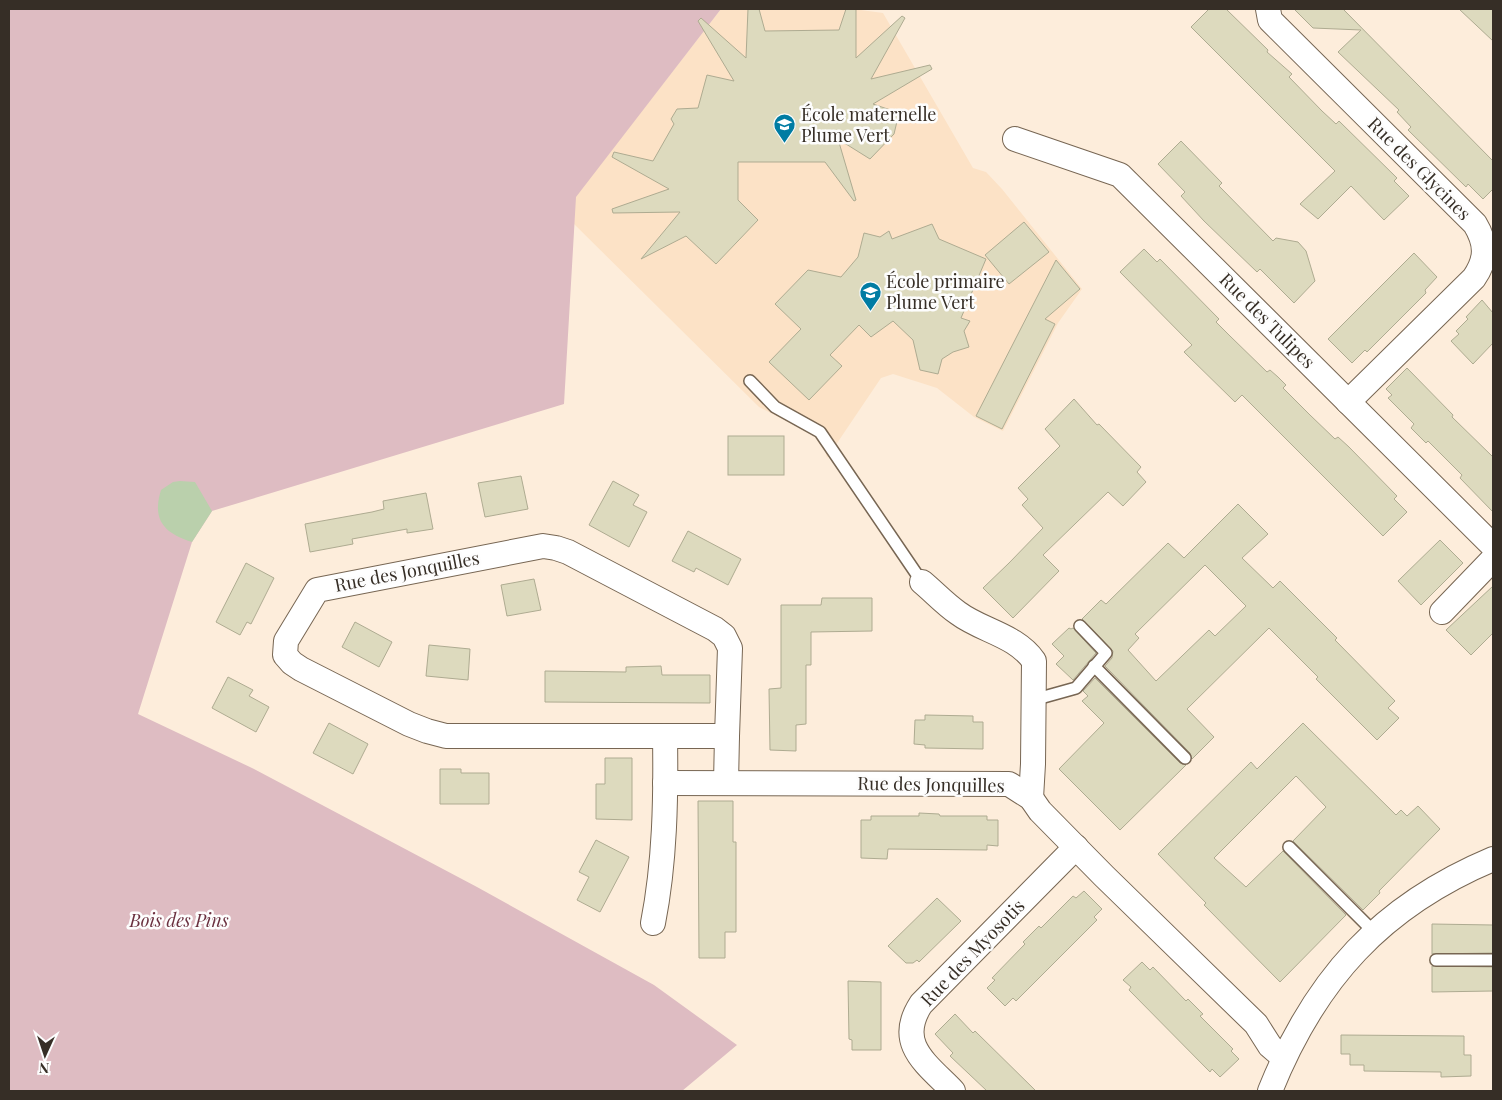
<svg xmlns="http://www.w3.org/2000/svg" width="1502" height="1100" viewBox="0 0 1502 1100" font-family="'Playfair Display',serif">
  <rect width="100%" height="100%" fill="#fdeddb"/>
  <!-- built -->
  <path fill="#fce2c6" d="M 721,9 L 853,9 L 883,13 L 973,168 L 986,172 L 1002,189 L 1082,289 L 1058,323 L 1003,431 L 974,417 L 937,388 L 893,374 L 881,378 L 827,458 L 824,446 L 818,437 L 759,407 L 574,224 L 575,197 Z"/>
  <!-- green -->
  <path fill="#debcc2" d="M 9,9 L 721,9 L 576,197 L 564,404 L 212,511 L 192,542 L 138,714 L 252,768 L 477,887 L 654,985 L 737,1045 L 682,1091 L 9,1091 Z"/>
  <!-- water -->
  <path fill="#bad0ac" d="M 180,481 L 195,482 L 212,511 L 192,542 C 163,533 152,519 161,490 L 173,482 Z"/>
  <!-- building -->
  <g fill="#dddabe" stroke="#aeab91" fill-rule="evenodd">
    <path d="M 748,9 L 759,9 L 765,31 L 839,30 L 846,9 L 856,9 L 856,58 L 902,16 L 905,18 L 871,79 L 930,65 L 932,69 L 873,104 L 899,113 L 894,134 L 870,159 L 838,139 L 856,200 L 854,201 L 825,162 L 738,162 L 738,200 L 758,220 L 716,264 L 686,236 L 641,259 L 680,212 L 613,213 L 612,209 L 669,189 L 612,157 L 614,152 L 653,161 L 674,124 L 671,119 L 677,109 L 698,108 L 707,75 L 734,81 L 698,21 L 701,18 L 746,58 Z"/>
    <path d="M 1209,9 L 1226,9 L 1268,50 L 1267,52 L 1292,74 L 1289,77 L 1322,111 L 1336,124 L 1339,121 L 1397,178 L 1394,181 L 1409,196 L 1384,220 L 1351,186 L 1318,219 L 1300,204 L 1335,171 L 1191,27 Z"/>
    <path d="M 1294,9 L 1343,9 L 1493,161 L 1493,189 L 1483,199 L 1468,184 L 1466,187 L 1408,130 L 1411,127 L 1397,112 L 1399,110 L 1338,52 L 1361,30 L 1313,28 Z"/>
    <path d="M 1459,9 L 1493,9 L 1493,41 Z"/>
    <path d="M 1181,141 L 1222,183 L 1219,186 L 1273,241 L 1276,238 L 1298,242 L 1306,251 L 1315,281 L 1294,303 L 1260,269 L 1257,272 L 1204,221 L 1181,196 L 1185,192 L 1158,164 Z"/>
    <path d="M 1024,222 L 1049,252 L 1009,284 L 985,255 Z"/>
    <path d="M 932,224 L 939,239 L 986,259 L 961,318 L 970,321 L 964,331 L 969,347 L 953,352 L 942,359 L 938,374 L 920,370 L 913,340 L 893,321 L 871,337 L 859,325 L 830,355 L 842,366 L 809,400 L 769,362 L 801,329 L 775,304 L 808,270 L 841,277 L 858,257 L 864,233 L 880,237 L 889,231 L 892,239 Z"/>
    <path d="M 1144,249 L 1157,262 L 1160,259 L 1219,319 L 1216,322 L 1230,336 L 1267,372 L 1270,370 L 1278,377 L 1286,385 L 1283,388 L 1310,415 L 1335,439 L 1338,437 L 1349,447 L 1397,496 L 1394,499 L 1407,512 L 1383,536 L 1242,395 L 1235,402 L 1184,352 L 1192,345 L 1120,272 Z"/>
    <path d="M 1414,253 L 1437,277 L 1425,290 L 1426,293 L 1367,352 L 1365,350 L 1352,363 L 1328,339 Z"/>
    <path d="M 1056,260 L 1080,289 L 1045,319 L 1055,324 L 1002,429 L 976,416 Z"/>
    <path d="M 1482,300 L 1493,313 L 1493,343 L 1473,364 L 1451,341 L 1459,334 L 1456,331 L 1468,319 L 1466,317 Z"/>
    <path d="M 1407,368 L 1453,415 L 1452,417 L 1493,457 L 1493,512 L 1460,478 L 1462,475 L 1428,441 L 1426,443 L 1411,428 L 1414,424 L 1388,398 L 1392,395 L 1386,389 Z"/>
    <path d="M 1074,399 L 1097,425 L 1099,424 L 1141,467 L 1137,472 L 1146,482 L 1123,506 L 1108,492 L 1043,555 L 1059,571 L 1013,618 L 983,588 L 1009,563 L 1043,528 L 1022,505 L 1028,499 L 1018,488 L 1060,446 L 1045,429 Z"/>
    <rect x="728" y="436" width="56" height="39"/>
    <path d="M 521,476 L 528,509 L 485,517 L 478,483 Z"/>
    <path d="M 613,481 L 639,495 L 633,505 L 647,512 L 629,547 L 589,525 Z"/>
    <path d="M 426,493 L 433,529 L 407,533 L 407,529 L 352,539 L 353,544 L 310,552 L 305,524 L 372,512 L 384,509 L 383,501 Z"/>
    <path d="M 1238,504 L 1268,534 L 1242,558 L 1273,588 L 1280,581 L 1337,638 L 1335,640 L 1395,701 L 1388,708 L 1399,718 L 1377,740 L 1316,679 L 1318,677 L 1269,628 L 1187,709 L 1214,737 L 1192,759 L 1190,753 L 1105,666 L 1112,658 L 1113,651 L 1082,619 L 1101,600 L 1106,604 L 1168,543 L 1184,558 ZM 1205,565 L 1246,606 L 1215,636 L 1209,630 L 1156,681 L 1128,650 L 1139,638 L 1135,634 Z"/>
    <path d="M 688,531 L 741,559 L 728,585 L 696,568 L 694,572 L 672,561 Z"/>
    <path d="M 1440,540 L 1463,563 L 1421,605 L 1398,581 Z"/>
    <path d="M 246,563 L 274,578 L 251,624 L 247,622 L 240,635 L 216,622 Z"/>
    <path d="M 534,579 L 541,610 L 507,616 L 501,585 Z"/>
    <path d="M 1493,586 L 1493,633 L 1471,655 L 1446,630 Z"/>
    <path d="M 822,598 L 872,598 L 872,631 L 811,632 L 811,665 L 806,665 L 806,724 L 796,725 L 796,751 L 770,750 L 769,689 L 781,688 L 781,605 L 821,605 Z"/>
    <path d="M 355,622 L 392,642 L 379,667 L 342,647 Z"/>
    <path d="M 1069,628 L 1071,629 L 1073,628 L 1096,653 L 1073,680 L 1056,664 L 1064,656 L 1052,644 Z"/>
    <path d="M 429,645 L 470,649 L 468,680 L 426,676 Z"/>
    <path d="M 661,666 L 662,675 L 710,675 L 710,703 L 545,702 L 545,671 L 626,672 L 626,667 Z"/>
    <path d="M 228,677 L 253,690 L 249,696 L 269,707 L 256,732 L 212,708 Z"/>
    <path d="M 1095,678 L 1180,763 L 1186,765 L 1120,830 L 1059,769 L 1104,723 L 1082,701 L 1088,696 L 1083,691 Z"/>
    <path d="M 925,715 L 973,716 L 973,722 L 983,722 L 983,749 L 925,748 L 925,745 L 914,744 L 915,720 L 925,720 Z"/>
    <path d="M 329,723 L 368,744 L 353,774 L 313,753 Z"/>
    <path d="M 1303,723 L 1396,815 L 1401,810 L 1407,816 L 1418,806 L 1440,829 L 1379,891 L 1380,893 L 1363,910 L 1293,841 L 1326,807 L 1296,776 L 1214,858 L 1246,887 L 1283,851 L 1346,915 L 1280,982 L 1204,905 L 1206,903 L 1158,854 L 1251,762 L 1257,769 Z"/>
    <path d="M 605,758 L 632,758 L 632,820 L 596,819 L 596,784 L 605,784 Z"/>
    <path d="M 440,769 L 461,769 L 461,773 L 489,773 L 489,804 L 440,804 Z"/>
    <path d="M 698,801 L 733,801 L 733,842 L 736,842 L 736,932 L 725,932 L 725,958 L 699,958 Z"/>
    <path d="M 919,813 L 939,814 L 940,816 L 987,816 L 987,820 L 998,820 L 998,846 L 987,845 L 987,850 L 888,849 L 887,859 L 861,858 L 861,820 L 871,820 L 871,816 L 919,816 Z"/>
    <path d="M 596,840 L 629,857 L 600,912 L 577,900 L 589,877 L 579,872 Z"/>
    <path d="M 1084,891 L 1102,909 L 1094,917 L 1097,920 L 1016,1001 L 1013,998 L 1005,1006 L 987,988 L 995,980 L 992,978 L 1025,944 L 1023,942 L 1039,926 L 1041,928 L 1073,896 L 1076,898 Z"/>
    <path d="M 937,898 L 961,921 L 919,962 L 917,960 L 913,963 L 906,963 L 888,946 Z"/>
    <path d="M 1432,924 L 1493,925 L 1493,953 L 1432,954 Z"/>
    <path d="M 1142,962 L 1150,970 L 1153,967 L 1186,1001 L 1188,999 L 1203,1014 L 1200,1016 L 1233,1049 L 1231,1051 L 1239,1059 L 1220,1077 L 1212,1069 L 1210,1072 L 1129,990 L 1131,987 L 1123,980 Z"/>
    <path d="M 1432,966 L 1493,967 L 1493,991 L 1432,992 Z"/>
    <path d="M 848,981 L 881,982 L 881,1050 L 852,1050 L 852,1040 L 849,1039 Z"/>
    <path d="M 955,1014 L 973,1033 L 975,1031 L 1036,1091 L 987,1091 L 950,1056 L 953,1053 L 935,1034 Z"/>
    <path d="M 1341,1035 L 1464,1036 L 1464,1055 L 1471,1055 L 1471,1076 L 1441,1077 L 1441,1072 L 1364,1071 L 1364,1065 L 1350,1065 L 1350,1054 L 1341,1054 Z"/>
  </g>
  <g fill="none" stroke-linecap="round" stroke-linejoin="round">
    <defs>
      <g id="lane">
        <path d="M 750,381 L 775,407 L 820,432 L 922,582"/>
        <path d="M 1094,666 L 1185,758"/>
        <path d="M 1033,700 L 1076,688 L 1106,653 L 1080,626"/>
        <path d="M 1289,847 L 1374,932"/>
        <path d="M 1436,960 L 1493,960"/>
      </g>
      <g id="street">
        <path d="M 1268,9 L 1270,20 L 1475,224 C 1487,244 1487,259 1474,278 L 1348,402"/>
        <path d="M 1015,139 L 1120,175 L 1493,546"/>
        <path d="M 543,546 L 556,548 L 568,552 L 715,629 L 724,636 L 730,648 L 727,736 L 446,736 L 427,731 L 409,724 L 301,669 L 292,663 L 285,655 L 286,641 L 317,590 Z"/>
        <path d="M 922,582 C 934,592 945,604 958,613 C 982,631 1016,635 1034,661 L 1033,764 L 1031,798"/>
        <path d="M 1442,612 L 1493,559"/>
        <path d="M 665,783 L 1009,784 L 1031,798 L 1040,811 L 1104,876 L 1256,1024 L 1270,1046 L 1284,1058"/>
        <path d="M 726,783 L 727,736"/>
        <path d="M 653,923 C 665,862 666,798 665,736"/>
        <path d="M 953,1091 C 927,1064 895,1044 921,1004 L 1076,847"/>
        <path d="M 1270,1091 C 1315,979 1381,906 1493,859"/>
      </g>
    </defs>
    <!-- lane casing -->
    <use href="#lane" stroke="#776653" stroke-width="14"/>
    <!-- street casing -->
    <use href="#street" stroke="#776653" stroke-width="26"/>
    <!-- lane -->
    <use href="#lane" stroke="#fff" stroke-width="11"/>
    <!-- street -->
    <use href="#street" stroke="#fff" stroke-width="24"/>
  </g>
  <!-- icons -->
  <defs>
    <symbol id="school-pin" viewBox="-11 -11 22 30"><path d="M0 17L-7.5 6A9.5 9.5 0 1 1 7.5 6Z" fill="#007ca3" stroke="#fdfdfd"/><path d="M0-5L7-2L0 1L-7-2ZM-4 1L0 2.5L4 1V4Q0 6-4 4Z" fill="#fff"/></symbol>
  </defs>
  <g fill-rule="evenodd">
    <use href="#school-pin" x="772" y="112" width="25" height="34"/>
    <use href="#school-pin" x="858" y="280" width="25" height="34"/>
  </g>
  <g text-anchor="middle" stroke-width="5" stroke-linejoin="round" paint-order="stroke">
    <!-- poi labels -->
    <g font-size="18" fill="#362e26" stroke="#fdfdfd" text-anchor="start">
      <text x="801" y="121">École maternelle<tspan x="801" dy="21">Plume Vert</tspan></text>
      <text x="886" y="288">École primaire<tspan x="886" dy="21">Plume Vert</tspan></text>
    </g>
    <!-- street labels -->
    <g font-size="18" fill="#362e26" stroke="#fdfdfd">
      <text transform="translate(1419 169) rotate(45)" y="6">Rue des Glycines</text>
      <text transform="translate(1267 321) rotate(45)" y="6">Rue des Tulipes</text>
      <text transform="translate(407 572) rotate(-11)" y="6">Rue des Jonquilles</text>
      <text transform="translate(931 785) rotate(1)" y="6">Rue des Jonquilles</text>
      <text transform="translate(973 953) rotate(-46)" y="6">Rue des Myosotis</text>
    </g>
    <!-- park labels -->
    <g font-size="18" font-style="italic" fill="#6a303f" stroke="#fdfdfd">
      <text x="179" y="927">Bois des Pins</text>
    </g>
  </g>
  <!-- border -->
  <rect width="1502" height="1100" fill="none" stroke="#362e26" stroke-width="20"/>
  <!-- north arrow -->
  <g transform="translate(45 1055) rotate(183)" stroke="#fdfdfd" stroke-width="4" paint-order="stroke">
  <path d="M0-4L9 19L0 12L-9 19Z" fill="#362e26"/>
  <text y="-8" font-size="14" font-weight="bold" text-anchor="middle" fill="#362e26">N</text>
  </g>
</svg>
